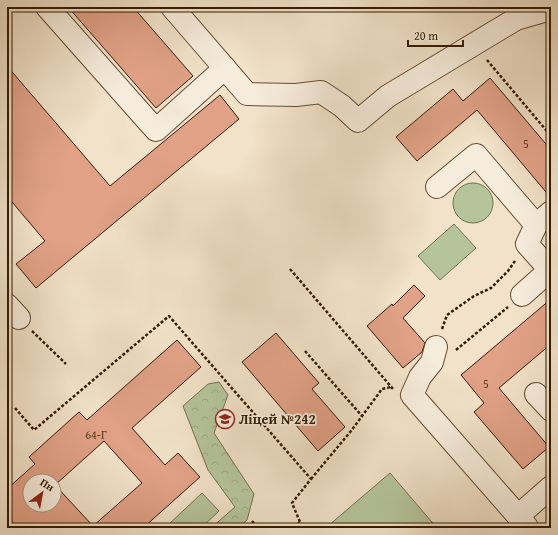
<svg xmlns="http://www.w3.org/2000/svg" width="558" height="535" viewBox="0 0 558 535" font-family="'Gentium Book Plus',serif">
  <defs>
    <pattern id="forest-crowns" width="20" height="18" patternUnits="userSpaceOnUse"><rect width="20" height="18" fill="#b5c49a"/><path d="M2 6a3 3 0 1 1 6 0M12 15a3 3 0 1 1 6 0" fill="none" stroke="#9ca883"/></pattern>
  </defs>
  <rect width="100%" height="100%" fill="#f1e2c9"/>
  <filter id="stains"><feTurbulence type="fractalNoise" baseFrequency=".005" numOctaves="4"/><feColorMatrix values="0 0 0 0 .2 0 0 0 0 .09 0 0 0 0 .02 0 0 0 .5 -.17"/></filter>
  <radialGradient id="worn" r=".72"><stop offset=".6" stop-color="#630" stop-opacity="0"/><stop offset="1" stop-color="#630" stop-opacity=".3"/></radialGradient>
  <!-- forest -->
  <path fill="url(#forest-crowns)" stroke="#75704d" d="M 219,382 L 228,395 L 214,433 L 254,494 L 247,520 L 238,528 L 211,528 L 235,507 L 208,470 L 183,406 L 208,384 Z"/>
  <!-- park -->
  <g fill="#b5c49a" stroke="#75704d">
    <circle cx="473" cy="203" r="20"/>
    <path d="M 454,224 L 476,248 L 440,280 L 418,256 Z"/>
    <path d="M 390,473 L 437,528 L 330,528 L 328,526 Z"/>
    <path d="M 202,493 L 219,511 L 201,528 L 171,528 L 168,525 Z"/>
  </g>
  <!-- building -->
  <g fill="#e0a186" stroke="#351b00" fill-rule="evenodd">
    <path d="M 68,7 L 133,7 L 193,76 L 156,108 Z"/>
    <path d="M 7,66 L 110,186 L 220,95 L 239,119 L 36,288 L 16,264 L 45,241 L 7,196 Z"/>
    <path d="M 490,78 L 551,150 L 551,198 L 477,110 L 417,161 L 396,137 L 453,89 L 463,101 Z"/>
    <path d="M 414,285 L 425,296 L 403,318 L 425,343 L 422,352 L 403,368 L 367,326 L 392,304 L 393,306 Z"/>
    <path d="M 551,299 L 551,344 L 499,388 L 549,447 L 523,469 L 474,412 L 484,403 L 461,375 Z"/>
    <path d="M 276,333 L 319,383 L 312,389 L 345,427 L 318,451 L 242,362 Z"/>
    <path d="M 177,340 L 201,367 L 132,428 L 165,465 L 178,453 L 200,477 L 143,528 L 7,528 L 7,489 L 35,464 L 29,457 L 79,412 L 87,420 ZM 104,441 L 142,483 L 93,526 L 55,485 ZM 30,481 L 54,481 L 54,505 L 30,505 Z"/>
  </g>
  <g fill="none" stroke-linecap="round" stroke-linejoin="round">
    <defs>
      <g id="minor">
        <path d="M 47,7 L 147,120 L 156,130 L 225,68"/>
        <path d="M 172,7 L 247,94 L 296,95 L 321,92 L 342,106 L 358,121 L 388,96 L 516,19 L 551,9"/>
        <path d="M 437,187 L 476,155 L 536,225"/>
        <path d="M 522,295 L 550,270 L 527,244 L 536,225 L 551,212"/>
        <path d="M 7,305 L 19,318"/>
        <path d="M 436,347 L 432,362 L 420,377 L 412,395 L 518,516"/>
        <path d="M 536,394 L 551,410"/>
        <path d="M 527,527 L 518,516 L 551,487"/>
      </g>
    </defs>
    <!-- minor casing -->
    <use href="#minor" stroke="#644d32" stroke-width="24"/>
    <!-- path -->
    <g stroke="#351b00" stroke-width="2.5" stroke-dasharray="3 2" stroke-linecap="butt">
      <path d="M 487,60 L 551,136"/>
      <path d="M 290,269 L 393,389"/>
      <path d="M 442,329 L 447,315 L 474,296 L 491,288 L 508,271 L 515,261"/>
      <path d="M 32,331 L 66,364"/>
      <path d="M 456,350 L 508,307"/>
      <path d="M 305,351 L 362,416"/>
      <path d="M 15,408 L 34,430 L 169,316 L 311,479 L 292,503 L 300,522 L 305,528"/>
      <path d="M 311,479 L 351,431 L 382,389 L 391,387"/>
      <path d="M 252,521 L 258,528"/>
      <path d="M 294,528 L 300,522"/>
    </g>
    <!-- minor -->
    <use href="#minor" stroke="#f6ecdc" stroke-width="22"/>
  </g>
  <!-- icons -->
  <defs>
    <symbol id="school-ring" viewBox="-11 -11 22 22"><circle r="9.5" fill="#f6ecdc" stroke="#8f2418" stroke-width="1.5"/><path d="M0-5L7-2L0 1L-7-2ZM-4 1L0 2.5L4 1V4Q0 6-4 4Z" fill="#8f2418"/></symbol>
  </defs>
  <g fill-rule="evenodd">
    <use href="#school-ring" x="214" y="408" width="22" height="22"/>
  </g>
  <g text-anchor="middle" stroke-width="3.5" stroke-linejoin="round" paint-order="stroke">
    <!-- number labels -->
    <g font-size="12" fill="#603c22">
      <text x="526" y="148">5</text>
      <text x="486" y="388">5</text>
      <text x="96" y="439">64-Г</text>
    </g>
    <!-- poi labels -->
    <g font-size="14" font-weight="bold" fill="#351b00" stroke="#f6ecdc" text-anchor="start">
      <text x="239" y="424">Ліцей №242</text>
    </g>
  </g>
  <!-- margin -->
  <rect width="558" height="535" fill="none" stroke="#f1e2c9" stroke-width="24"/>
  <rect x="8" y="8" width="542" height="519" fill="none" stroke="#351b00" stroke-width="2"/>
  <rect x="12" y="12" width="534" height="511" fill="none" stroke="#351b00"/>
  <!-- north arrow -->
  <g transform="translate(42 493) rotate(32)"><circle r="19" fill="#f6ecdc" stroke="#a99884"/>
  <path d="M0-3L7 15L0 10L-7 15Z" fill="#8f2418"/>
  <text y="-6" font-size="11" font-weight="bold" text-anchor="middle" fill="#351b00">Пн</text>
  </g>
  <!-- scale -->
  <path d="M408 40v6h55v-6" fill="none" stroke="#351b00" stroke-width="2"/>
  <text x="414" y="40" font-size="12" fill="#351b00" stroke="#f6ecdc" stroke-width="3" paint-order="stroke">20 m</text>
  <rect width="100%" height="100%" filter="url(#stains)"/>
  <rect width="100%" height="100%" fill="url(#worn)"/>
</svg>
